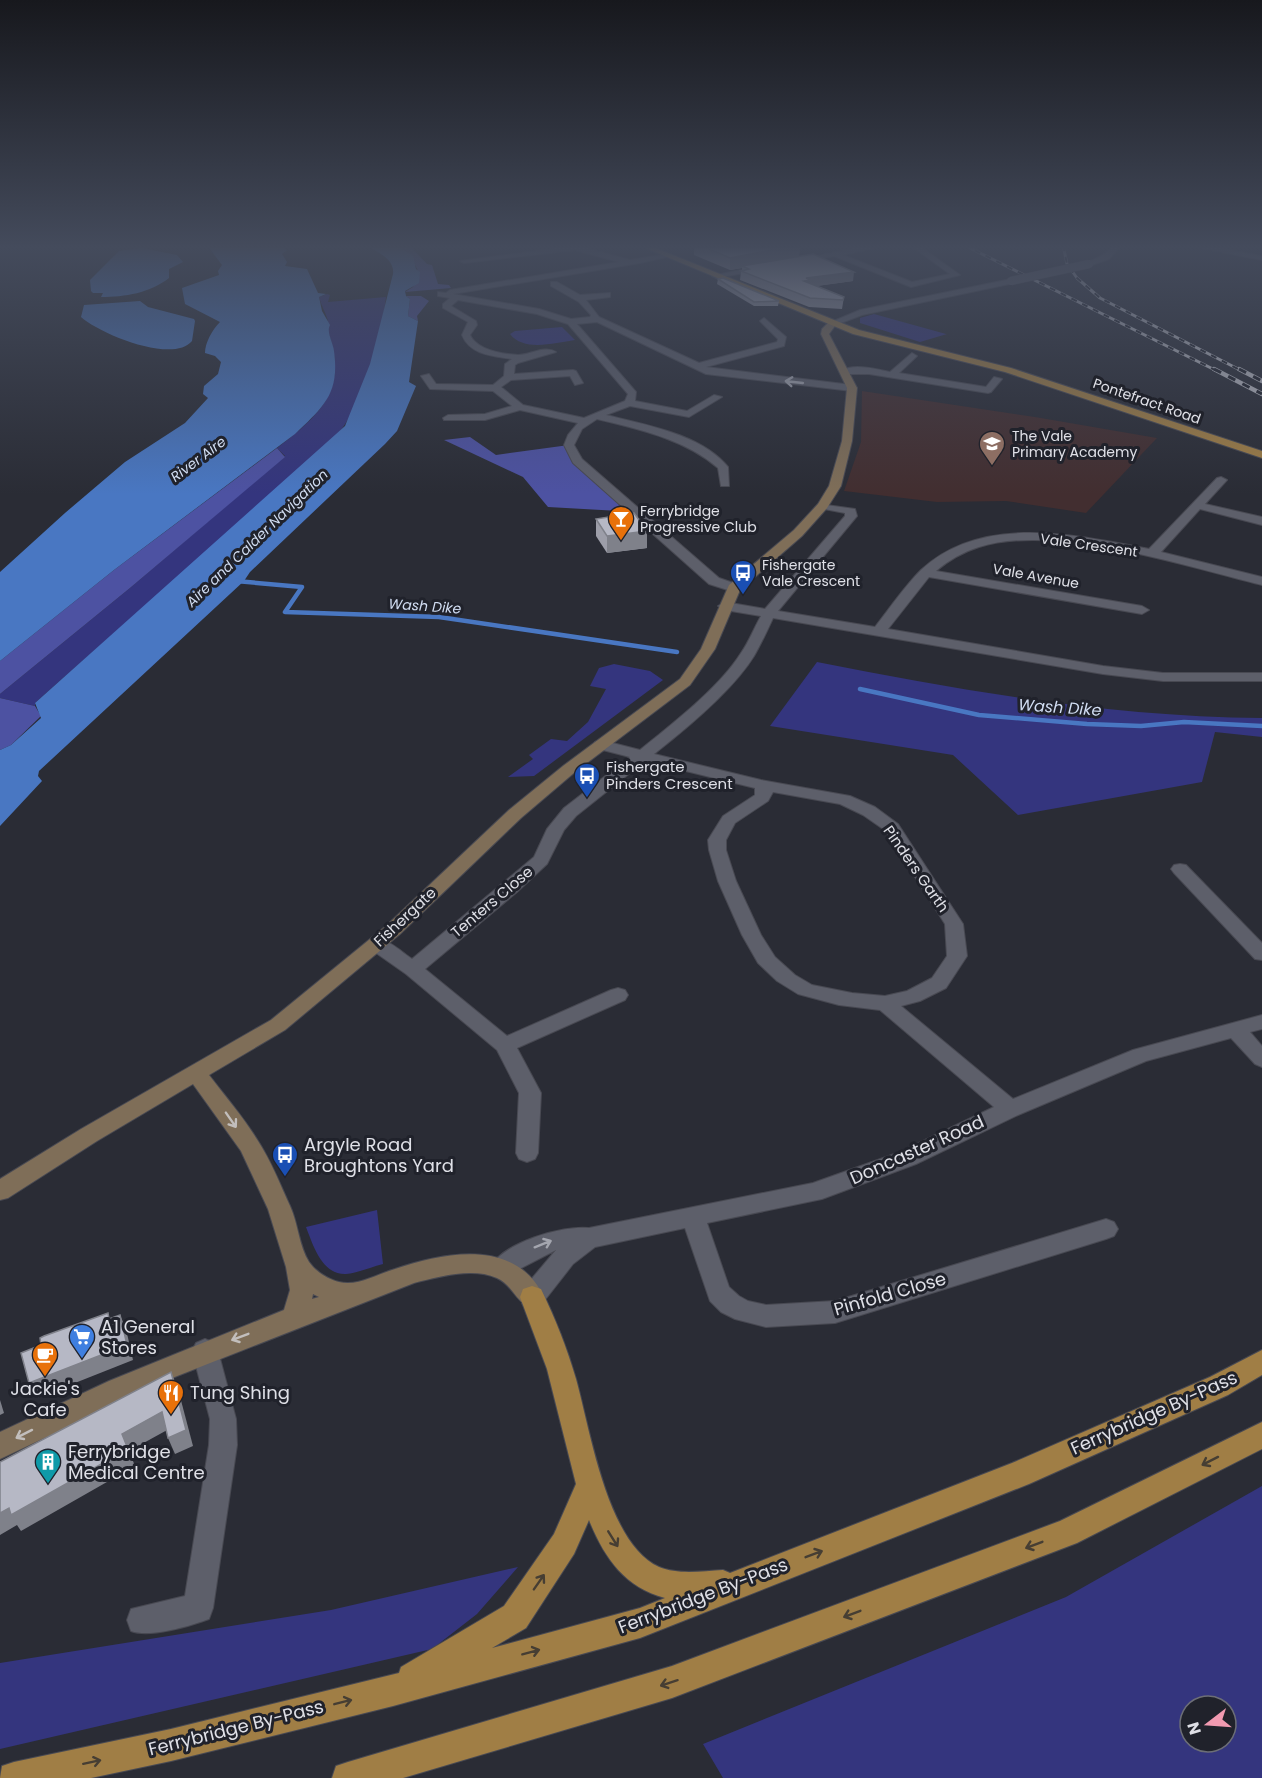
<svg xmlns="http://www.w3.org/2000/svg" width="1262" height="1778" viewBox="0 0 1262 1778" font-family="Poppins,sans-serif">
  <rect width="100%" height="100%" fill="#2a2c35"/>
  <!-- education -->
  <path fill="#422e30" d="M 862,391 L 1035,417 L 1157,438 L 1086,513 L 1006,501 L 937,502 L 844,491 L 861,442 Z"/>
  <!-- green -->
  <g fill="#34357e" fill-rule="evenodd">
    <path d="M 327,294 L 330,295 L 328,302 L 386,297 C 381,339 363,404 336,437 L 54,686 L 35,703 L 35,706 L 0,698 L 0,694 L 130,588 L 285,456 L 277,448 C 320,415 349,389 328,332 C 327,328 329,322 327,318 C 325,311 321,305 319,297 Z"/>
    <path d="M 874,314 L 946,334 L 947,334 L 920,342 L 860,323 L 860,318 Z"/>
    <path d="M 562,327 L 575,340 C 554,343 524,352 510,334 L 515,331 Z"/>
    <path d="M 817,662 C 964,691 1112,717 1262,718 L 1262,737 L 1215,732 L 1202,782 L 1018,815 L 953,755 L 770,726 Z"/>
    <path d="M 614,664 L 650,671 L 663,680 L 534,776 L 508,777 L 533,759 L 529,755 L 551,739 L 567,741 L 588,722 L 606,689 L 590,686 L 599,668 Z"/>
    <path d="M 377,1210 L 383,1264 C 371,1267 358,1273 346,1274 C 322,1275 313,1245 306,1227 Z"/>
    <path d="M 1262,1486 L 1262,1778 L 723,1778 L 703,1744 L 1066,1597 ZM 1190,1706 L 1226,1706 L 1226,1742 L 1190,1742 Z"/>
    <path d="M 518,1567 L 477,1614 L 432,1649 L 0,1749 L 0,1663 L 331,1610 Z"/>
  </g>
  <!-- forest -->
  <g fill="#4d52a2">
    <path d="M 397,245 L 409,245 L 427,264 L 432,265 L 438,284 L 449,285 L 451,288 L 405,292 L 413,287 L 419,277 L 418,271 L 410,254 Z"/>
    <path d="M 406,296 L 421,296 L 429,301 L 417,316 L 418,321 L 408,316 L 410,299 Z"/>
    <path d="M 470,437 L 496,455 L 569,445 L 577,461 L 637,512 L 548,507 L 523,477 L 444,440 Z"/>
    <path d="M 277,448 L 285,457 L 130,588 L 0,694 L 0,661 L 114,570 Z"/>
    <path d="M 0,698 L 35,706 L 41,716 L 11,745 L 0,750 Z"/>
  </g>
  <!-- water -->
  <g fill="#4977c2">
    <path d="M 207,245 L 280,245 L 287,250 L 282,254 L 287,262 L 285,266 L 307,269 L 318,293 L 326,294 L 319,297 L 322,311 L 330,325 C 326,332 333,342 334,351 C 340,394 323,407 295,434 L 114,570 L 0,661 L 0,572 L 65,513 L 125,462 L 185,423 L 208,398 L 203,394 L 204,386 L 218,374 L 221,362 L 215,356 L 205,353 C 205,343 212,330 220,322 L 185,304 L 182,288 L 219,275 L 218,271 L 222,265 Z"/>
    <path d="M 367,245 L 397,245 L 413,256 L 416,269 L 420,272 L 419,283 L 405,291 L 406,296 L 410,299 L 408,316 L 418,321 L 409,382 L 416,386 L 397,431 L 385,444 L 250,572 L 244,581 L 39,771 L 38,776 L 42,781 L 0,826 L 0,750 L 11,745 L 41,718 L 35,703 L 345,426 L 370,364 L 393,274 C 395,259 378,253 367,245 Z"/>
    <path d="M 142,248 L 177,255 L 183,262 L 169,269 L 169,278 C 150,293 125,297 101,297 L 103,293 L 93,293 L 91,291 L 90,280 L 119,251 Z"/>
    <path d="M 140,301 L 148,307 L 194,319 L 195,321 L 192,341 C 173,364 100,334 81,317 L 84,305 Z"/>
  </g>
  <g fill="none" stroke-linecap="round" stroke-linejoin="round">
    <!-- stream -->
    <g stroke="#4977c2" stroke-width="4.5">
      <path d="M 236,581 L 302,587 L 285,612 L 439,617 L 677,652"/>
      <path d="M 860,689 L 979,715 L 1087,724 L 1141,726 L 1184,722 L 1262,726"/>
    </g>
    <!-- canal -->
    <path fill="#4977c2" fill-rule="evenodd" d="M 212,286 L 219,288 L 210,296 L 221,301 L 221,305 L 215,305 L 202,297 L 202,291 Z"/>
    <defs>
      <g id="street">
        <path d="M 562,245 L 575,245 L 630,260 L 667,254 L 671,256 L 640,263 L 453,294 L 539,309 L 571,319 L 590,317 L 591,315 L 579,302 L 551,286 L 551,282 L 557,282 L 580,295 L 610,293 L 610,297 L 586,300 L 599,317 L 699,363 L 777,342 L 778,339 L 760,321 L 764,318 L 786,337 L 784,346 L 706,367 L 852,385 L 857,388 L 852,391 L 706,374 L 597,322 L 577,324 L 636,392 L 635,401 L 687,411 L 714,395 L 722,397 L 689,417 L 630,406 L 606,415 C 646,425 701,434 728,467 L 729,486 L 721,486 L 718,468 C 685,439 638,429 597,419 L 582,429 L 574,445 L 582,459 L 719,578 L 739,585 L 740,588 L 739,591 L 734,592 L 709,584 L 573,463 L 564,445 L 568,435 L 578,423 L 520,410 L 485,420 L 444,420 L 443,418 L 448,415 L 485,414 L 512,406 L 493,391 L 430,389 L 421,376 L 429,374 L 436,384 L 493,385 L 504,376 L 505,364 L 512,359 C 493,356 470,355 462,335 L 468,322 L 443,308 L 443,304 L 450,298 L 438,296 L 438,292 L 446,293 L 450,290 L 619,262 L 575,250 L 464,263 L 460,261 L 566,247 ZM 458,300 L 537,314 L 568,324 L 628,394 L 625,401 L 584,418 L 523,405 L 501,387 L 511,380 L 570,376 L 575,385 L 583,383 L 576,371 L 573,370 L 514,374 L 515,365 L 518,363 L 556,352 C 545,345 530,355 518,355 C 502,354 477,350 470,335 L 477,325 L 476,321 L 451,306 Z"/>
        <path d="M 870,245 L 887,245 L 843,255 L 912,282 L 950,274 L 910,245 L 918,245 L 960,275 L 911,287 L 834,256 L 797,263 L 793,261 Z"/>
        <path d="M 1114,245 L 1122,245 L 1109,259 L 1089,266 L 1085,264 L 1103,255 Z"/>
        <path d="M 1186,245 L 1203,245 L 1262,256 L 1262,260 Z"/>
        <path d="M 764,265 L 768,267 L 767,269 L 716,278 L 712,276 Z"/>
        <path d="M 1011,279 L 1014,279 L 1014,283 L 862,315 L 833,326 L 829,323 L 860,310 Z"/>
        <path d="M 912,353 L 917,356 L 899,373 L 986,387 L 994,377 L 1002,379 L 991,392 L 988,393 L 869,374 L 846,374 L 841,371 C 853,363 876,369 890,372 Z"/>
        <path d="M 1221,477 L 1227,480 L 1205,504 L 1262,517 L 1262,525 L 1200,509 L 1161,552 L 1262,577 L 1262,585 C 1185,566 1055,523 979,547 C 963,552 949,560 936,571 L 1142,606 L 1149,610 L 1142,614 L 929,577 L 888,629 L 1103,666 L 1163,673 L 1262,673 L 1262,681 L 1163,681 L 1103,674 L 773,618 C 767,631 761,644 754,656 C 733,690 686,729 654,754 L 761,780 L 850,796 L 875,807 L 898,824 L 963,924 L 967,956 L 946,988 L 920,1001 L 901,1006 L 1013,1099 L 1133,1050 L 1262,1015 L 1262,1029 L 1250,1032 L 1262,1046 L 1262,1067 L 1255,1064 L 1231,1038 L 1146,1061 L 1018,1115 L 916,1164 L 822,1199 L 707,1223 L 729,1287 L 739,1296 L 748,1301 L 766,1305 L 835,1301 L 1106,1219 L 1114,1222 L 1118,1229 L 1114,1236 L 1106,1239 L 835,1323 L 766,1327 L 735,1319 L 721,1312 L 710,1301 L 685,1228 L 595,1247 L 573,1264 L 541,1305 L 532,1308 L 523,1305 L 520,1297 L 523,1289 L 556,1250 L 502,1278 L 493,1275 L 490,1268 C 502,1243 562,1225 589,1228 L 813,1183 L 900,1152 L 994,1107 L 880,1010 L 839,1005 L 798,994 L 777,981 L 758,963 L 742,935 L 718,881 L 709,850 L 708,840 L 723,816 L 755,795 L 755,788 L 645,761 L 576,816 L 564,830 L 547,864 L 517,892 L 425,969 L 507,1036 L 611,990 L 618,988 L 625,990 L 628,995 L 625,1000 L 517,1048 L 541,1093 L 538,1153 L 535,1159 L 527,1162 L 519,1159 L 516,1153 L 519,1093 L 497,1050 L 406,974 L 369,948 L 367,944 L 369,940 C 385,935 400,951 412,959 L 534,857 L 547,829 L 564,808 L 630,757 L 595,748 L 593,745 L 595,742 L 601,740 L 640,750 C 672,724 719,688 741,653 C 749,642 754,628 761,616 L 725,610 L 718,606 L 725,602 L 765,609 L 845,516 L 845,513 L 819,508 L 819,504 L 855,509 L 857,516 L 778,611 L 875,627 C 890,608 904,587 921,570 C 982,513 1076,535 1149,549 L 1217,478 ZM 773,792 L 840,804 L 863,815 L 886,831 L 945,924 L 947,956 L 932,978 L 907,991 L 885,996 L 852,993 L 812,985 L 795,975 L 775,957 L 761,935 L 736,881 L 726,850 L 726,840 L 735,823 L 768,801 Z"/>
        <path d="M 1180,864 L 1186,865 L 1262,943 L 1262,960 L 1255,959 L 1174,873 L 1171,869 L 1174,865 Z"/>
        <path d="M 205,1339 L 214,1343 L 218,1351 L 236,1419 L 237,1445 L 213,1608 L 209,1619 C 190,1626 150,1638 131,1631 L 127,1620 L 131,1609 L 185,1596 L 209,1445 L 210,1419 L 192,1351 L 196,1343 Z"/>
      </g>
      <path id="secondary" d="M 830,321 L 837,323 L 829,334 L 857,388 L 852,441 L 841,486 L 827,508 L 802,536 L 740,590 L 715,649 L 690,685 L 575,772 L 521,818 L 400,934 L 285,1030 L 209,1075 C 225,1096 244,1118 258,1141 C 271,1161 280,1184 290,1206 C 298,1223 299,1247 309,1262 C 315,1271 329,1280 339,1282 C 357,1287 377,1274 395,1269 C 445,1252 516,1238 544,1297 L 541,1305 C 518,1313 516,1286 497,1278 C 472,1267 438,1277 414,1283 L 167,1380 L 0,1459 L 0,1432 L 109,1381 L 284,1310 L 290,1290 L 286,1267 L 268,1209 L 241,1151 L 193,1084 L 97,1141 L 8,1198 L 0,1200 L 0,1179 L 81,1129 L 271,1020 L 386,926 L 509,810 L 563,766 L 680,679 L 701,649 L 729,585 L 794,530 L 818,504 L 829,486 L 842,441 L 847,388 L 821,334 L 822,329 ZM 313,1294 L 319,1297 L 312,1299 Z"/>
      <g id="primary">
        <path d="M 638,245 L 648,245 L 859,330 L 1011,368 L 1262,451 L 1262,458 L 1005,372 L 853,334 Z"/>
        <path d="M 532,1286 L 541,1289 C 555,1318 567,1348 576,1379 C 590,1429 607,1544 659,1567 C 678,1575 703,1571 723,1570 L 730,1573 L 1012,1463 L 1210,1377 L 1262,1350 L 1262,1375 L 1228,1395 L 1029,1484 L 640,1638 L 393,1706 L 171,1761 L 91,1778 L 0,1778 L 2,1766 L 14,1762 L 171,1729 L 399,1673 L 401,1667 L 504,1606 L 554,1534 L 576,1484 L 547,1369 L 520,1297 L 523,1289 ZM 589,1520 C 604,1557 624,1587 665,1598 L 640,1608 L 492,1648 L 526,1628 L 574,1554 Z"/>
        <path d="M 1262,1422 L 1262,1449 L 1077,1543 L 672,1698 L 403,1778 L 332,1778 L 336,1766 L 348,1762 L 672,1666 L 1060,1521 Z"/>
      </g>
    </defs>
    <!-- street casing -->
    <use href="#street" stroke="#484952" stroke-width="2"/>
    <!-- secondary casing -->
    <use href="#secondary" stroke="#484952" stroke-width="2"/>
    <!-- primary casing -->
    <use href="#primary" stroke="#484952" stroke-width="2"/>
    <!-- street -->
    <use href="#street" fill="#5d5f6a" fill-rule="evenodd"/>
    <!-- secondary -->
    <use href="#secondary" fill="#7f6e58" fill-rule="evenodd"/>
    <!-- primary -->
    <use href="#primary" fill="#a07e45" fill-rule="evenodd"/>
    <defs>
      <g id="rail-far1">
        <path d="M 964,245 L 1217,371"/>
        <path d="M 1063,245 L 1067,264 L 1077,278 L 1100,298 L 1242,371"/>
      </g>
      <g id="rail">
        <path d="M 1214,369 L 1262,394"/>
        <path d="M 1239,369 L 1262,381"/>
      </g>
    </defs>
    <!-- rail-far1 casing -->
    <use href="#rail-far1" stroke="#bbbcc3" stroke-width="3"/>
    <!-- rail casing -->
    <use href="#rail" stroke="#bbbcc3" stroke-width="4.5"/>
    <!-- rail-far1 -->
    <use href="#rail-far1" stroke="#20222b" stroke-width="2" stroke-dasharray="6" stroke-linecap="butt"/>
    <!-- rail -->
    <use href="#rail" stroke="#20222b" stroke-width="3" stroke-dasharray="8" stroke-linecap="butt"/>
    <defs>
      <path id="street-bridge" d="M 1011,281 L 1089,264"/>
    </defs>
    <!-- street-bridge casing -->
    <use href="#street-bridge" stroke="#484952" stroke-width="9" stroke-linecap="butt"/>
    <!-- street-bridge -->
    <use href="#street-bridge" stroke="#5d5f6a" stroke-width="8"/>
  </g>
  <!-- wall -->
  <g fill="#9d9ea9">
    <path d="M 690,245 L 800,245 L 799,256 L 853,281 L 816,286 L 844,297 L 842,309 L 809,307 L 740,280 L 741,271 L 742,270 L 742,268 L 730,270 L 694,255 L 694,247 Z"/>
    <path d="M 718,279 L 779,301 L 778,306 L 754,306 L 717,284 Z"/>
    <path d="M 596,519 L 647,531 L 647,548 L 607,553 L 596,536 Z"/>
  </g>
  <!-- shaded-wall -->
  <g fill="#7f818a">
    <path d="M 797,245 L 800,245 L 799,257 L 742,266 L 742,268 L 730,270 L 730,258 Z"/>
    <path d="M 854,272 L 853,281 L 810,287 L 804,281 L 806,278 Z"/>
    <path d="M 647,531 L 647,548 L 607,553 L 607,536 Z"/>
    <path d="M 120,1315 L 126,1329 L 133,1360 L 37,1398 L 29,1383 Z"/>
    <path d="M 171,1372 L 178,1389 L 193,1446 L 175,1454 L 168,1438 Z"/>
    <path d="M 0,1400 L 4,1413 L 0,1415 Z"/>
    <path d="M 162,1412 L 169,1429 L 129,1451 L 135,1466 L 21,1531 L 17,1525 L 0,1535 L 0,1513 L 122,1434 Z"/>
  </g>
  <!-- building -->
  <g fill="#b6b8c5" stroke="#7f818a" stroke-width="1.5">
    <path d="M 700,245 L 797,245 L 730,258 Z"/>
    <path d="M 813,254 L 854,272 L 806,278 L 811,280 L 804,281 L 844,297 L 843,300 L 810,298 L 741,271 L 749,269 L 742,266 Z"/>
    <path d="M 723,278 L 779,301 L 754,302 L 718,279 Z"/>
    <path d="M 634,513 L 647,531 L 607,536 L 596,519 Z"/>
    <path d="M 108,1313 L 109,1319 L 120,1315 L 127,1345 L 29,1383 L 21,1353 L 41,1345 L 40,1338 L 44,1336 Z"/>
    <path d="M 171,1372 L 186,1430 L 168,1438 L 162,1412 L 122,1434 L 128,1449 L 11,1515 L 9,1508 L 0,1513 L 0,1462 Z"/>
  </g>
  <!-- one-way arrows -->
  <defs><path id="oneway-shaft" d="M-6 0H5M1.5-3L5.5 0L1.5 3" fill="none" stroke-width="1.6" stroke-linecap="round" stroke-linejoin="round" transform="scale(1.5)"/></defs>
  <g stroke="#a4a6af">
    <use href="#oneway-shaft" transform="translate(794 382) rotate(-174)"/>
    <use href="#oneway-shaft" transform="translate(543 1244) rotate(-22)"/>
  </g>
  <g stroke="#c2bebc">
    <use href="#oneway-shaft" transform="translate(231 1120) rotate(55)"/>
    <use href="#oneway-shaft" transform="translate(240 1337) rotate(159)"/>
    <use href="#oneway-shaft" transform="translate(24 1434) rotate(153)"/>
  </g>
  <g stroke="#463e33">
    <use href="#oneway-shaft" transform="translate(1210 1461) rotate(153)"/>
    <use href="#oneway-shaft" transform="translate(613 1539) rotate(58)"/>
    <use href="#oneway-shaft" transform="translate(1034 1545) rotate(159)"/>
    <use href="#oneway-shaft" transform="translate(814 1554) rotate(-21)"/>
    <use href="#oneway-shaft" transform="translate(539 1582) rotate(-55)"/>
    <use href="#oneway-shaft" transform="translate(852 1614) rotate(159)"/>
    <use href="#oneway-shaft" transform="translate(531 1652) rotate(-15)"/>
    <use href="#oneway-shaft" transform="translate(669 1683) rotate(162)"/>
    <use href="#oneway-shaft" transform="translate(343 1702) rotate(-14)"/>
    <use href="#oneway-shaft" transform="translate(92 1762) rotate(-12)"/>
  </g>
  <!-- sky -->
  <linearGradient id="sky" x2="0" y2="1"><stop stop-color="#17181d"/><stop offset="0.5" stop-color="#444b5c"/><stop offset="1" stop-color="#444b5c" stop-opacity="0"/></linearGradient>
  <rect width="1262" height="494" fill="url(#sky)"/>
  <!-- icons -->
  <defs>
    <symbol id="school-pin" viewBox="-11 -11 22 30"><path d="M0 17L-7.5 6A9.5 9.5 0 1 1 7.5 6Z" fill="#8d6e63" stroke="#20222b"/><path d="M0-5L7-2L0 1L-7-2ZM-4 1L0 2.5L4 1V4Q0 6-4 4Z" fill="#fff"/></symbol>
    <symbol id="bar-pin" viewBox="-11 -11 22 30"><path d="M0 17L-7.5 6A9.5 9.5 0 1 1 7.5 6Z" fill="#e8710a" stroke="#20222b"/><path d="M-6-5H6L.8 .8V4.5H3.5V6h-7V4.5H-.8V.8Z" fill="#fff"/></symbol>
    <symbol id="bus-pin" viewBox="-11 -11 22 30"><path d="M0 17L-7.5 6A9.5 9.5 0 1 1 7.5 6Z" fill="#1a4fb4" stroke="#20222b"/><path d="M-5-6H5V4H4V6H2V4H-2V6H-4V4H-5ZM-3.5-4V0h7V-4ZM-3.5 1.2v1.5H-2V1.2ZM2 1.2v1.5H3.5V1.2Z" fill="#fff"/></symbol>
    <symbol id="supermarket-pin" viewBox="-11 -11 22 30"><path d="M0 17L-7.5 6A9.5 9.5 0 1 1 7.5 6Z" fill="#3f7fe0" stroke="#20222b"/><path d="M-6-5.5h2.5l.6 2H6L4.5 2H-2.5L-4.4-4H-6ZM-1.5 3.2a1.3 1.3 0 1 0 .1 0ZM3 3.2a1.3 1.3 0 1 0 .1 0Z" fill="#fff"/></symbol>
    <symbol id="cafe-pin" viewBox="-11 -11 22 30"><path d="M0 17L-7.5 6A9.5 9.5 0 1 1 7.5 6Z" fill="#e8710a" stroke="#20222b"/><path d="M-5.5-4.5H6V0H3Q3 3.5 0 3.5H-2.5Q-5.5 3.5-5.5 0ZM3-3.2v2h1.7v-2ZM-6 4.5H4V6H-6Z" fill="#fff"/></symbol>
    <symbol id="restaurant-pin" viewBox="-11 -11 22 30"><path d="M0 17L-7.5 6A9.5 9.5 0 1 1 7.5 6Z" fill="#e8710a" stroke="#20222b"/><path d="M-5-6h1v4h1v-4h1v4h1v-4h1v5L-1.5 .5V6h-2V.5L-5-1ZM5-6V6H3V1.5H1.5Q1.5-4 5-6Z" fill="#fff"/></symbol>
    <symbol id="building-pin" viewBox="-11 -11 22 30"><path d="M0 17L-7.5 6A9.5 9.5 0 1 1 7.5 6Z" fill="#0f9aa8" stroke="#20222b"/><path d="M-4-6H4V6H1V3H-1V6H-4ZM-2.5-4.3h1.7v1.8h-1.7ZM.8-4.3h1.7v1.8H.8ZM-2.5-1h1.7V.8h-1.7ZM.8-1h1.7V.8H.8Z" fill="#fff"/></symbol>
  </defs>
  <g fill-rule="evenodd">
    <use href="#school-pin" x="977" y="429" width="30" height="40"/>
    <use href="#bar-pin" x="606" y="504" width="30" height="40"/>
    <use href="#bus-pin" x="728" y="558" width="30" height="40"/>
    <use href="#bus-pin" x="572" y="761" width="30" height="40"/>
    <use href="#bus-pin" x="270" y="1140" width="30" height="40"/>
    <use href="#supermarket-pin" x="67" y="1322" width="30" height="40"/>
    <use href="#cafe-pin" x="30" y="1340" width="30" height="40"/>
    <use href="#restaurant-pin" x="156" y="1378" width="30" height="40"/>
    <use href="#building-pin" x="33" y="1447" width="30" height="40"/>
  </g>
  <g text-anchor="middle" stroke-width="6" stroke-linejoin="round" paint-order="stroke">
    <!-- far-street labels -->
    <g font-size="14" fill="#dfe0e7" stroke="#20222b">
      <text transform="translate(1147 401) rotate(19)" y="5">Pontefract Road</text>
      <text transform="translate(1089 545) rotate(8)" y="5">Vale Crescent</text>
      <text transform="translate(1036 576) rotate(10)" y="5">Vale Avenue</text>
    </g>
    <!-- far-poi labels -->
    <g font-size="14" fill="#dfe0e7" stroke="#20222b" text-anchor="start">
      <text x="1012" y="441">The Vale<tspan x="1012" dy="16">Primary Academy</tspan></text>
      <text x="640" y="516">Ferrybridge<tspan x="640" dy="16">Progressive Club</tspan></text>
      <text x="762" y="570">Fishergate<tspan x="762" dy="16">Vale Crescent</tspan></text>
    </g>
    <!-- far-water labels -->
    <g font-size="14" font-style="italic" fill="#d1ddf2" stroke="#20222b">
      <text transform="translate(198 459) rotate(-37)" y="5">River Aire</text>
      <text transform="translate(257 538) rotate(-44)" y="5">Aire and Calder Navigation</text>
      <text transform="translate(425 606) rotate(4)" y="5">Wash Dike</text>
    </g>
    <!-- poi labels -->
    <g font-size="15" fill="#dfe0e7" stroke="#20222b" text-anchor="start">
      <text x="606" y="772">Fishergate<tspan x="606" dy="17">Pinders Crescent</tspan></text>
    </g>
    <!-- street labels -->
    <g font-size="15" fill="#dfe0e7" stroke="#20222b">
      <text transform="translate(916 869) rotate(55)" y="5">Pinders Garth</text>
      <text transform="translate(492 902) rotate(-40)" y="5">Tenters Close</text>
      <text transform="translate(405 917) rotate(-43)" y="5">Fishergate</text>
    </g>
    <!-- water labels -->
    <g font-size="16" font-style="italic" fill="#d1ddf2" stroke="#20222b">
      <text transform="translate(1060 707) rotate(4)" y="6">Wash Dike</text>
    </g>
    <!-- near-poi labels -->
    <g font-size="18" fill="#dfe0e7" stroke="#20222b" text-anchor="start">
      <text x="304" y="1151">Argyle Road<tspan x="304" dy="21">Broughtons Yard</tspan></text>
      <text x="101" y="1333">A1 General<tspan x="101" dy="21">Stores</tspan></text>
      <text x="45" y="1395" text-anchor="middle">Jackie's<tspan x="45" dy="21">Cafe</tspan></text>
      <text x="190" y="1399">Tung Shing</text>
      <text x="68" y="1458">Ferrybridge<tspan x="68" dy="21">Medical Centre</tspan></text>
    </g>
    <!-- near-street labels -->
    <g font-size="18" fill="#dfe0e7" stroke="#20222b">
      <text transform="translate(917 1150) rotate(-24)" y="6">Doncaster Road</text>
      <text transform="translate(890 1294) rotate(-16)" y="6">Pinfold Close</text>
      <text transform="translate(1154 1413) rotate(-24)" y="6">Ferrybridge By-Pass</text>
      <text transform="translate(703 1596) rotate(-21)" y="6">Ferrybridge By-Pass</text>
      <text transform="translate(236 1728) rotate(-14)" y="6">Ferrybridge By-Pass</text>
    </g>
  </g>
  <!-- north arrow -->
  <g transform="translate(1208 1724) rotate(253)"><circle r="28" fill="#20222b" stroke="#6c6e76" stroke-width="1.5"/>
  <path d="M0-4.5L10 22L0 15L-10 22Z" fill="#f19ab1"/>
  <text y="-9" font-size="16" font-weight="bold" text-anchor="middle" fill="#dfe0e7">N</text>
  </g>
</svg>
